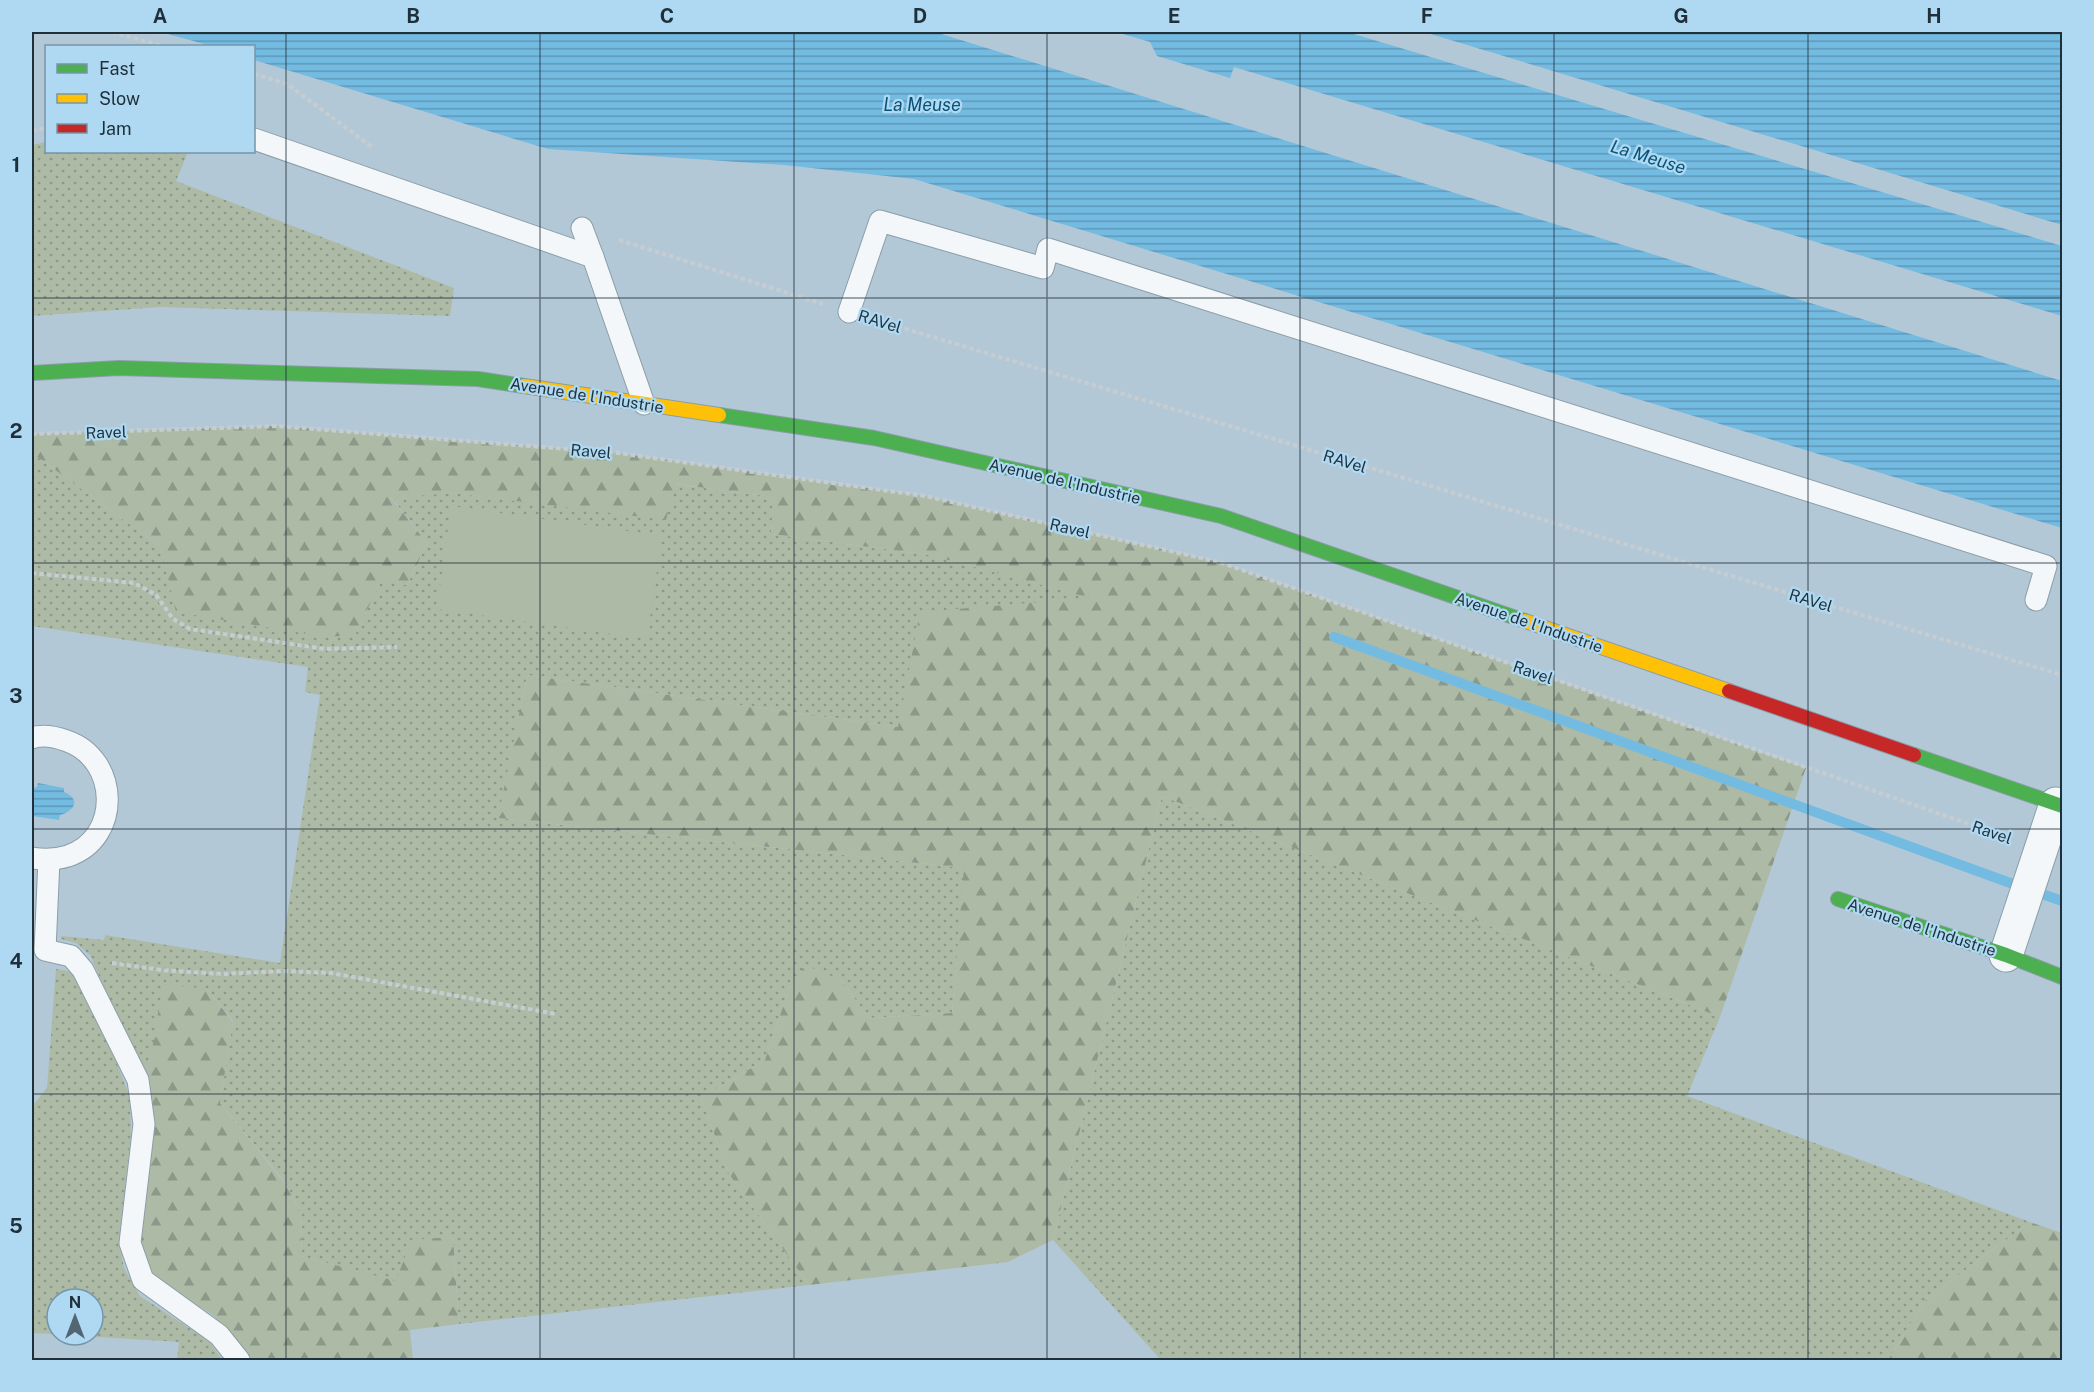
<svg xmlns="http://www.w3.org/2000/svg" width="2094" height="1392" viewBox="0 0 2094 1392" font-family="'Public Sans',sans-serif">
  <defs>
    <pattern id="grass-dots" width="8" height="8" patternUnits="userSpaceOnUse" patternTransform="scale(1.5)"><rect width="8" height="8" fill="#adbba6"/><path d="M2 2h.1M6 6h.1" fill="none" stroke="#8c9888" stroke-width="1.8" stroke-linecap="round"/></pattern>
    <pattern id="forest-firs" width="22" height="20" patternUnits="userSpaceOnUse" patternTransform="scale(1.5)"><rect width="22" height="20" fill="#adbba6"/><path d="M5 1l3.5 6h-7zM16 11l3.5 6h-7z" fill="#8c9888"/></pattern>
    <pattern id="water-rules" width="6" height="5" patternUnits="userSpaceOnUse" patternTransform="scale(1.5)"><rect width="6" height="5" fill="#74bbe2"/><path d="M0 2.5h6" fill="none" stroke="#5f98b8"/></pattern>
  </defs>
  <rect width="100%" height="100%" fill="#b2c8d6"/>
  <!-- grass -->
  <g fill="url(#grass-dots)">
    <path d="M 46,142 L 46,152 L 188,152 L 176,181 L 454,288 L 450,316 L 160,307 L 32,316 L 32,145 Z"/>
    <path d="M 32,453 L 161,547 L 177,612 L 355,635 L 381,580 L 407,585 L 427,543 L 391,497 L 453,493 L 666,519 L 674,484 L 774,497 L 771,534 L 930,555 L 1092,598 L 898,727 L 527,675 L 499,818 L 965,868 L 952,1013 L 869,1018 L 841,980 L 790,986 L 765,1060 L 701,1098 L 729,1174 L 809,1285 L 459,1324 L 453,1237 L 396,1282 L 301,1256 L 302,1213 L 283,1180 L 220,1103 L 233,1021 L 207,989 L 151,1056 L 143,1076 L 90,955 L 76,943 L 61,939 L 61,936 L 104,940 L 105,935 L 280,963 L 320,695 L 305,692 L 308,667 L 32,626 Z"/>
    <path d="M 1162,796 L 1720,1017 L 1687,1096 L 2030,1222 L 1925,1300 L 1888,1360 L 1161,1360 L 1053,1240 Z"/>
    <path d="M 56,969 L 69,971 L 88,991 L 130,1097 L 131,1135 L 119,1241 L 124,1268 L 140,1296 L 209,1341 L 222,1360 L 177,1360 L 179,1342 L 67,1335 L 93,1335 L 93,1299 L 57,1299 L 57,1334 L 32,1333 L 32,1106 L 47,1088 Z"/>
  </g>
  <!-- forest -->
  <g fill="url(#forest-firs)">
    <path d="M 277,426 L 618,453 L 925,496 L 1219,562 L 1806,768 L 1720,1017 L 1162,796 L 1053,1240 L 1008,1262 L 809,1285 L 729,1174 L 701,1098 L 765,1060 L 790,986 L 805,965 L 841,980 L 869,1018 L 952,1013 L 964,868 L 498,818 L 527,675 L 898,727 L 920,612 L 1090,598 L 930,555 L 771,534 L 773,497 L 675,484 L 666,520 L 453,493 L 391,498 L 427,543 L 407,585 L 381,581 L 355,635 L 326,637 L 176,612 L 161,547 L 32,453 L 32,434 Z"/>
    <path d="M 163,984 L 207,989 L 233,1022 L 220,1103 L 283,1181 L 302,1213 L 301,1256 L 396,1281 L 411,1240 L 453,1237 L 459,1324 L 410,1330 L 413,1360 L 247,1360 L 241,1348 L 214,1316 L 169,1287 L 149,1270 L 138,1241 L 143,1076 L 151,1056 Z"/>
    <path d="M 2030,1222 L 2062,1233 L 2062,1360 L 1888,1360 L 1925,1300 Z"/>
  </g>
  <!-- garden -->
  <path fill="#adbba6" d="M 451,506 L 662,536 L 647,639 L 437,609 Z"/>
  <!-- water -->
  <g fill="url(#water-rules)">
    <path d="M 161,32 L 935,32 L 2062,381 L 2062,528 L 914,179 L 784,165 L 548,149 L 254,60 L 254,46 L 211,46 Z"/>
    <path d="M 1116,32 L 1347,32 L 2062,246 L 2062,316 L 1234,67 L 1230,78 L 1157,56 L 1150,42 Z"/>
    <path d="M 1424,32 L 2062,32 L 2062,225 Z"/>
    <path d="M 38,783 L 64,788 L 64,792 C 81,799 75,811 60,815 L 59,820 L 32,816 L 32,788 L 37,787 Z"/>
  </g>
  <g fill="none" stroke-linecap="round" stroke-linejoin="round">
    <!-- stream -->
    <g stroke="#74bbe2" stroke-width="10">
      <path d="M 1334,637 L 2013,884"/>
      <path d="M 2045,895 L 2062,901"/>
    </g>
    <defs>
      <g id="lane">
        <path d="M 254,139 L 593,257 L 644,404"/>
        <path d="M 582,228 L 593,257"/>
        <path d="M 849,312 L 880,221 L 1043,268 L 1048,249 L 2046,566 L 2036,600"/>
        <path d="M 32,738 C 43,734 56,737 67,741 C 119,759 122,838 68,856 C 55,860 44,860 32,858"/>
        <path d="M 49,860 L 45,950 L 71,956 L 83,970 L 138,1080 L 144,1124 L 130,1243 L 143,1280 L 219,1335 L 239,1360"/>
      </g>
      <path id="street" d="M 2006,955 L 2056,804"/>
      <g id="fast">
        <path d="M 32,373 L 119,368 L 478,379 L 524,386"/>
        <path d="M 719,415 L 874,438 L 1221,516 L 1525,621"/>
        <path d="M 1914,755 L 2062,806"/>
        <path d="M 1838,899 L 2006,955 L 2062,977"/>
      </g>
      <g id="slow">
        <path d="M 524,386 L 719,415"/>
        <path d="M 1525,621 L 1729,691"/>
      </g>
      <path id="jam" d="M 1729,691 L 1914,755"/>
    </defs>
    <!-- lane casing -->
    <use href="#lane" stroke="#8c9da8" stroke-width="23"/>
    <!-- street casing -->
    <use href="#street" stroke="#8c9da8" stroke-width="35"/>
    <!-- fast casing -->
    <use href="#fast" stroke="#8c9da8" stroke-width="16"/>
    <!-- slow casing -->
    <use href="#slow" stroke="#8c9da8" stroke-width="16"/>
    <!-- jam casing -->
    <use href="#jam" stroke="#8c9da8" stroke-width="16"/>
    <!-- path -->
    <g stroke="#c6cdd2" stroke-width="4" stroke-dasharray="4.5 3" stroke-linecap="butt">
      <path d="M 112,32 L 162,46"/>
      <path d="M 254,74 L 287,84 L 372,147"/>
      <path d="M 32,131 L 46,128"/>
      <path d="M 619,240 L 823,304"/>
      <path d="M 876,320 L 2062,675"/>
      <path d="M 32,434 L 277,426 L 618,453 L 925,496 L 1219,562 L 2009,838"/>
      <path d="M 32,573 L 134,583 L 156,595 L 173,619 L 190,629 L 325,649 L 397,647"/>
      <path d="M 112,963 L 162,970 L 222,974 L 284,971 L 331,973 L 556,1014"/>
    </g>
    <!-- lane -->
    <use href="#lane" stroke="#f3f7f9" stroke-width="21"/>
    <!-- street -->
    <use href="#street" stroke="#f3f7f9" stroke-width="33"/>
    <!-- fast -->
    <use href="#fast" stroke="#4caf50" stroke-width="14"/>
    <!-- slow -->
    <use href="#slow" stroke="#ffc107" stroke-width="14"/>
    <!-- jam -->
    <use href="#jam" stroke="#c62828" stroke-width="14"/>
  </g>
  <!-- grid -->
  <path fill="none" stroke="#1f303a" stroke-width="1.5" stroke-opacity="0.55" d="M 286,32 L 286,1360M 540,32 L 540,1360M 794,32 L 794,1360M 1047,32 L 1047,1360M 1300,32 L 1300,1360M 1554,32 L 1554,1360M 1808,32 L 1808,1360M 32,298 L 2062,298M 32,563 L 2062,563M 32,829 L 2062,829M 32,1094 L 2062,1094"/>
  <g text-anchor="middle" stroke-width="4.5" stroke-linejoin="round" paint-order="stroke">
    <!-- street labels -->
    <g font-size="16" fill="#1f303a" stroke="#afd9f3">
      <text transform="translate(880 321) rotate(17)" y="6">RAVel</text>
      <text transform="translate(587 395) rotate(9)" y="6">Avenue de l'Industrie</text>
      <text transform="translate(106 432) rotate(-2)" y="6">Ravel</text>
      <text transform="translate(591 451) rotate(5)" y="6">Ravel</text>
      <text transform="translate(1345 461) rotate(17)" y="6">RAVel</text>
      <text transform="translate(1065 481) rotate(13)" y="6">Avenue de l'Industrie</text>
      <text transform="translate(1070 528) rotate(13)" y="6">Ravel</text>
      <text transform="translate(1811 600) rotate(17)" y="6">RAVel</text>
      <text transform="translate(1529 622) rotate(19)" y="6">Avenue de l'Industrie</text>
      <text transform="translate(1533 672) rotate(19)" y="6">Ravel</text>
      <text transform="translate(1992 832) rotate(19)" y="6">Ravel</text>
      <text transform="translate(1922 927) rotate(18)" y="6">Avenue de l'Industrie</text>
    </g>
    <!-- water labels -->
    <g font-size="18" font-style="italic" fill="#095476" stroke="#afd9f3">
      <text x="922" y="111">La Meuse</text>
      <text transform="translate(1648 157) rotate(17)" y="6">La Meuse</text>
    </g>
  </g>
  <!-- border -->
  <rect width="2094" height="1392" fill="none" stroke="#afd9f3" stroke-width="66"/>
  <!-- legend -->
  <rect x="45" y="45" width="210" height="108" fill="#afd9f3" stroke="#7595a9" stroke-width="1.5"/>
  <rect x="57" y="64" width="30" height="9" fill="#4caf50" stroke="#7595a9" stroke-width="1.5"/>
  <text x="99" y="75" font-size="18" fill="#1f303a">Fast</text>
  <rect x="57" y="94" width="30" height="9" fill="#ffc107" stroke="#7595a9" stroke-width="1.5"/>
  <text x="99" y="105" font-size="18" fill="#1f303a">Slow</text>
  <rect x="57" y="124" width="30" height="9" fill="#c62828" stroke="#7595a9" stroke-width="1.5"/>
  <text x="99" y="135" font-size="18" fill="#1f303a">Jam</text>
  <!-- north arrow -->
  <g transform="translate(75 1317)"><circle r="28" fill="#afd9f3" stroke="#7595a9" stroke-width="1.5"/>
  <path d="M0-4.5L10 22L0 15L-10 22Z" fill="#526571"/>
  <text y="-9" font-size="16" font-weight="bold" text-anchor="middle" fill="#1f303a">N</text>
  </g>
  <rect x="33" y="33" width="2028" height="1326" fill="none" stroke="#1f303a" stroke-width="2"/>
  <g font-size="20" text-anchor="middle" font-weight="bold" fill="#1f303a">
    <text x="160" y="23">A</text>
    <text x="413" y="23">B</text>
    <text x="667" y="23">C</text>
    <text x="920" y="23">D</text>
    <text x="1174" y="23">E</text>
    <text x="1427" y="23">F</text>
    <text x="1681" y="23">G</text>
    <text x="1934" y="23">H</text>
    <text x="16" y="172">1</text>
    <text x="16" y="438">2</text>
    <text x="16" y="703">3</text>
    <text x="16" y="968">4</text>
    <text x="16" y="1233">5</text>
  </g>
</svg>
